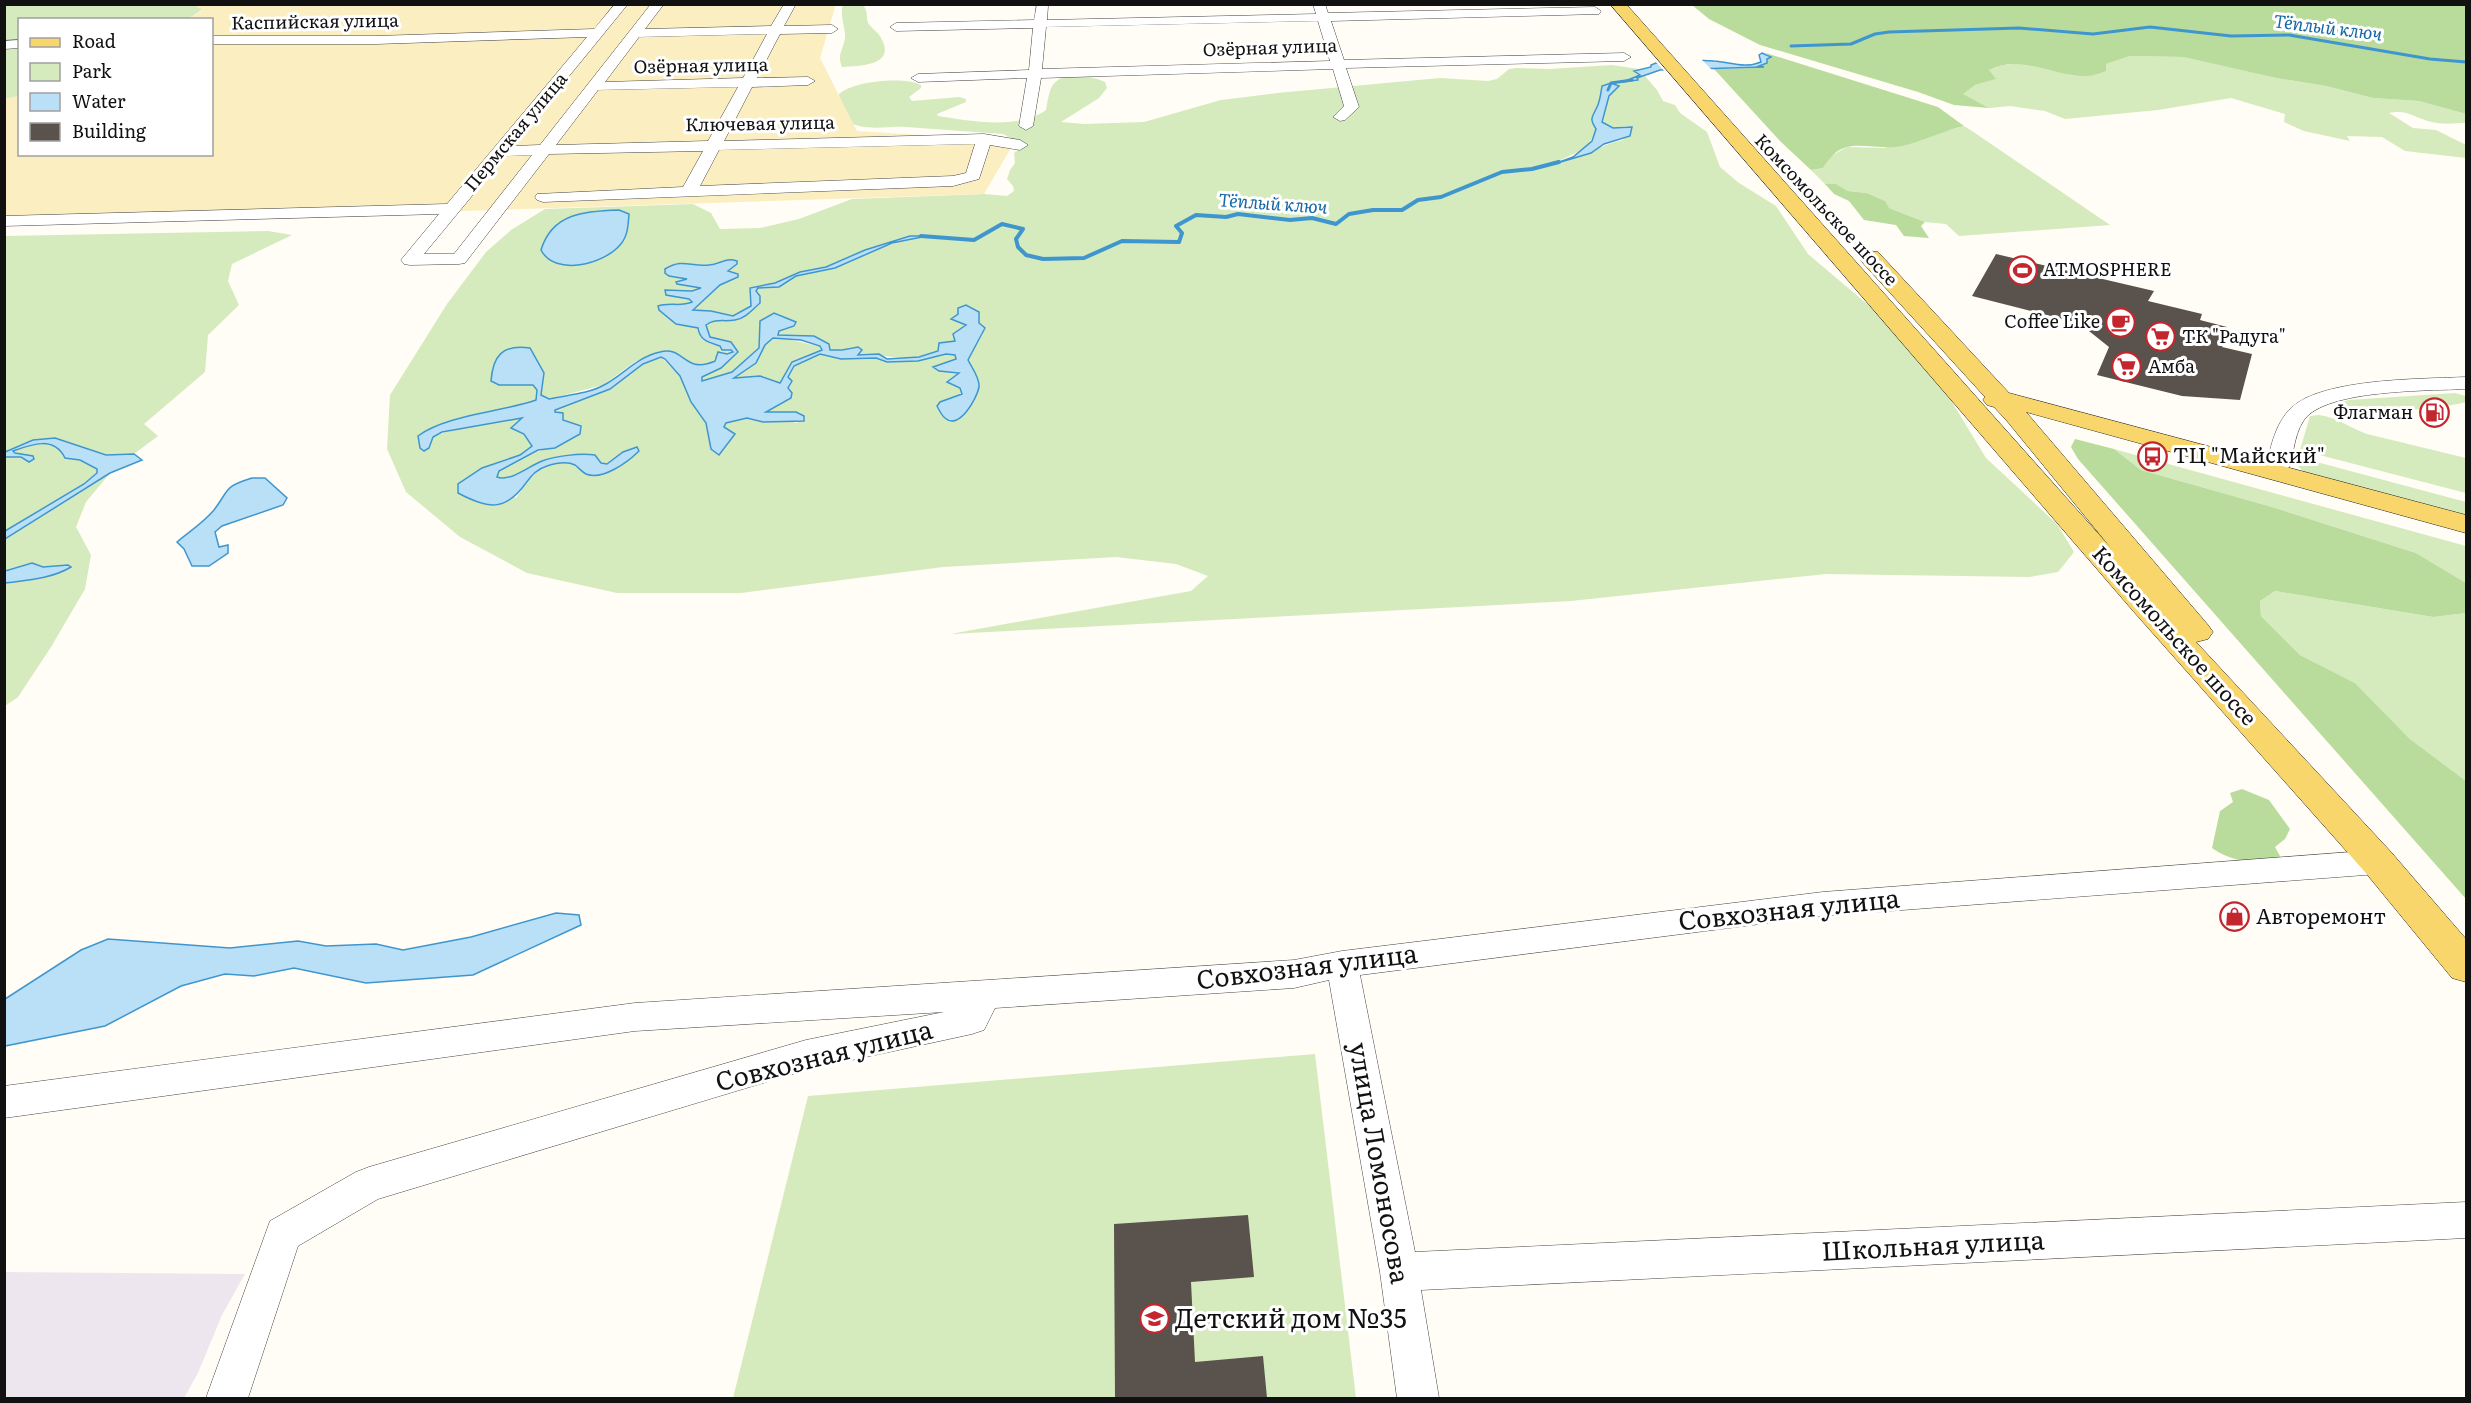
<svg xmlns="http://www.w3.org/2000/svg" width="2471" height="1403" viewBox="0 0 2471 1403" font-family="Literata,serif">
  <rect width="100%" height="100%" fill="#fffdf5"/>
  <!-- industrial -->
  <path fill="#eee6ef" d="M 5,1272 L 245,1274 L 222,1315 L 198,1373 L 184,1398 L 5,1398 Z"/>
  <!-- green -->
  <g fill="#d5ebbd" fill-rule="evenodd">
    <path d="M 193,4 L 203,9 L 188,19 L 20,20 L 19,96 L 5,99 L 5,5 Z"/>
    <path d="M 843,4 L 863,5 C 868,11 866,16 868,23 C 871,28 878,32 881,38 C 897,66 859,66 842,67 C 836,52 846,47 845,34 C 844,23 840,16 843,4 Z"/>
    <path d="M 2130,56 L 2183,57 L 2276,78 L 2326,86 L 2373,98 L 2419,101 L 2466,114 L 2466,123 C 2455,123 2443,125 2432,122 C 2414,118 2408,109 2389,113 L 2413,128 L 2436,130 L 2466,145 L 2466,158 L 2405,151 L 2382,137 L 2347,136 L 2350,141 L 2304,131 L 2284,122 L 2285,114 L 2231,98 L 2158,110 L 2065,119 L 2045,111 L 2010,106 L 1989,108 L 1962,94 L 1975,85 L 1995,79 L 1989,70 C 2019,55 2057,72 2088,76 L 2106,64 Z"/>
    <path d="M 1612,65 L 1639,69 L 1635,71 L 1640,75 L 1625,81 L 1645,76 L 1657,90 L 1663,101 L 1675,105 L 1680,113 L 1707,132 L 1720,167 L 1739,183 L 1776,206 L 1808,254 L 1919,348 L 1986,458 L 2057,524 L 2074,552 L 2058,572 L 2029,577 L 1826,574 L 1571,601 L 950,634 L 1191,591 L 1208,576 L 1176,564 L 1116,557 L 943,567 L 741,593 L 617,593 L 527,573 L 460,537 L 406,492 L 387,449 L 390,395 L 447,304 L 486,252 L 511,230 L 545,209 L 693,204 L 711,213 L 720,229 L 760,228 L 799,219 L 852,199 L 984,194 L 1007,196 L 1014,191 L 1013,186 L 1007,179 L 1010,170 L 1015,163 L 1014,153 L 1022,147 L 1017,141 L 1003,134 C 971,132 938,129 906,127 C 889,126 866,131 851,123 C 842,118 838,104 839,94 C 853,81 904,76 921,85 L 921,88 L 909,97 L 912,101 L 959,97 L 966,99 L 966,102 L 937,114 L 938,116 C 969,121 1019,130 1046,110 C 1047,104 1048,97 1050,91 C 1057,69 1089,75 1105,82 L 1107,88 L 1099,98 L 1061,122 L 1084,124 L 1144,122 L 1221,100 L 1277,93 L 1440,78 L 1488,81 L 1497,79 L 1509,69 L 1516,68 L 1550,69 ZM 1602,86 L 1618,87 L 1609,96 L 1602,122 L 1613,128 L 1627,126 L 1623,140 C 1599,145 1579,159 1555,164 C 1573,151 1587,155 1596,129 C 1588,118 1592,118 1597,107 C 1600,101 1601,92 1602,86 ZM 910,236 L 918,236 L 867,252 L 835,268 L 796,276 L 779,287 L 758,288 L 748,314 C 734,320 718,317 706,325 L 710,337 L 730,342 L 738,352 L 721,368 L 702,377 L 702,381 L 732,372 L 759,348 L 760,321 L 793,326 L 779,331 L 777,335 C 788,335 802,334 812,336 C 830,341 824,358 851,347 L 857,355 C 884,353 912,365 938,351 L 939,343 L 956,341 L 967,325 L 952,320 L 958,314 L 983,334 L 968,360 L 978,379 L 945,419 L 940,402 L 962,394 L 959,373 L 939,371 L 934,367 L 956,359 L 955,355 L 946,354 L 918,361 L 887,362 L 876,358 L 841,359 L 820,354 L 794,366 L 788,377 L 788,388 L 765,412 L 796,412 L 797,423 L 784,420 L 763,422 L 747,418 L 726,423 L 724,427 L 735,435 L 711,449 L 706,423 L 691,402 L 680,376 L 661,357 L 643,364 L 610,389 L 555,410 L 554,412 L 563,419 L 556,448 C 535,450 516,459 499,471 L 497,477 C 512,481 528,466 542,461 C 557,455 578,457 594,455 L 601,463 L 607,464 L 623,452 L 637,448 L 597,476 C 585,474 581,467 572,464 C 545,455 529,480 516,498 L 482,468 L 520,455 L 532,446 L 524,434 L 523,418 C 511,417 443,431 433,437 L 454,419 L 507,410 L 537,400 L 537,389 L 533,385 L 499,385 L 544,373 L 541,395 L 543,398 L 549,399 L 603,385 L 636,361 L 675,352 L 690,364 C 705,366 714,364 720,351 L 727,354 L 733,352 L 703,340 L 698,328 L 676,324 L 662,305 L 685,305 L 693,302 L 689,299 L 666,295 L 666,290 L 692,291 L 701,288 L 677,284 C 690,275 707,281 721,275 L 715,273 L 700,278 L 676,263 L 709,265 L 723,260 L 727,271 L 738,274 L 738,277 L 720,285 L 692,311 L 711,311 L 724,316 L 733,316 L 751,306 L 751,288 L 775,283 L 800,272 L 826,267 L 865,250 Z"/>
    <path d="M 1964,126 L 1972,131 L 2110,225 L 1959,236 L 1946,224 L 1925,222 L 1889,208 L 1866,193 L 1848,191 L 1836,184 L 1825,184 L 1811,170 L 1823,168 L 1831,156 L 1847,147 L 1884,148 Z"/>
    <path d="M 268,231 L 292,235 L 232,264 L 228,281 L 239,305 L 208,335 L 205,372 L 144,424 L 158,436 L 134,454 L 118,456 L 106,455 L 55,438 L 5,452 L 4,236 Z"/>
    <path d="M 773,338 C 790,338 804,344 820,346 L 822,350 L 792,362 L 780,383 L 760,376 L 733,378 L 756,363 L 765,345 Z"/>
    <path d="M 2455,393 L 2466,396 L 2466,402 C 2444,409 2360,416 2342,404 L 2342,402 L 2349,400 Z"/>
    <path d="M 2319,415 C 2337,417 2350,428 2367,434 L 2466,458 L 2466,493 L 2300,450 L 2310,416 Z"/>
    <path d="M 36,443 C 50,443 59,446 65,458 L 80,460 L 97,470 L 97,473 L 84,484 L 5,531 L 5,457 L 21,457 L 29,461 L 33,456 L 15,453 L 13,451 Z"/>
    <path d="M 2114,449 L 2466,546 L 2466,583 L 2416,553 L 2272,507 L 2141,470 Z"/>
    <path d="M 2298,457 L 2466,502 L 2466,521 L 2326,483 L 2307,475 L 2297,465 Z"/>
    <path d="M 110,473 L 86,502 L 76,527 L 91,555 L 85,589 L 51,647 L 18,697 L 5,706 L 5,583 L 37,579 L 68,565 L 43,567 L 32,563 L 5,571 L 5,539 Z"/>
    <path d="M 2275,591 L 2433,617 L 2466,613 L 2466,781 L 2410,739 L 2355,683 L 2300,655 L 2261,616 L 2260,601 Z"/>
    <path d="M 1315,1054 L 1356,1398 L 733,1398 L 808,1096 Z"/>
  </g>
  <!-- forest -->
  <g fill="#b9dc9c">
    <path d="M 1692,5 L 2466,5 L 2466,114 L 2419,101 L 2373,98 L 2326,86 L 2276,78 L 2183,57 L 2130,56 L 2106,64 L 2106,71 C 2100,73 2093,76 2087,76 C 2054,77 2021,53 1989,70 L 1996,79 L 1975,85 L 1963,94 L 1989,108 L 1954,105 L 1918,92 L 1760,45 L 1709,19 Z"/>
    <path d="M 1766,53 L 1938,107 L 1964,126 C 1943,131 1923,141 1902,146 C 1884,150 1862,143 1847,147 C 1835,150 1829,159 1823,168 L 1811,170 L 1781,142 L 1714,69 L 1758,68 L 1770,56 Z"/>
    <path d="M 1825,184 L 1836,184 L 1848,191 L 1866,193 L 1885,201 L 1889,208 L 1925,222 L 1921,226 L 1929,238 L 1904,236 L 1896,225 L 1864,220 L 1849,201 L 1834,194 Z"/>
    <path d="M 2075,439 L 2114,449 L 2141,470 L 2272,507 L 2416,553 L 2466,583 L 2466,613 L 2433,617 L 2275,591 L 2260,601 L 2261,616 L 2300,655 L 2355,683 L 2410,739 L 2466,781 L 2466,899 L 2078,459 L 2071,447 Z"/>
    <path d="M 2242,789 L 2269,800 L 2290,829 L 2285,839 L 2275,847 L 2280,856 L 2275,863 C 2253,864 2230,861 2212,848 L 2220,811 L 2233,802 L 2230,793 Z"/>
  </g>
  <!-- sand -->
  <path fill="#fbeec1" d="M 836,4 L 820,58 L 857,131 L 1015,141 L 984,194 L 5,226 L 4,99 L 19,96 L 20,154 L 212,154 L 212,20 L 188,19 L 203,10 L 193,5 Z"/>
  <!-- water -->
  <g fill="#b9e0f7" stroke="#3f96cf" stroke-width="1.5" fill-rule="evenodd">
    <path d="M 1762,53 L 1771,57 L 1767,59 L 1767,63 L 1759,66 L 1764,67 L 1660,70 L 1637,78 L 1638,80 L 1623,82 L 1640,75 L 1634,71 L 1651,67 L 1651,65 L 1656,63 C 1675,63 1696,59 1714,61 C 1730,62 1745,69 1761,62 L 1759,55 Z"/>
    <path d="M 1611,83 L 1619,86 L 1609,96 L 1602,122 L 1613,128 L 1632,127 L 1630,136 L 1604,144 L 1591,153 L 1554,164 L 1573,157 L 1592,141 L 1596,129 C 1589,118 1592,118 1597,107 C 1600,101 1601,92 1602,86 Z"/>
    <path d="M 619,210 L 629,214 C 628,226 628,236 620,245 C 604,264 555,277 541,250 C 552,213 585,211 619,210 Z"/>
    <path d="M 910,236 L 927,236 L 892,243 L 835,268 L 796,276 L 779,287 L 758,288 L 756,291 L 760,296 L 760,303 C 752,310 746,318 735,320 C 723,322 716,318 706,325 L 710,337 L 731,342 L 738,352 L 721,368 L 702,377 L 702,381 L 732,372 L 759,348 L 760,321 L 774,313 L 796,322 L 794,326 L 779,331 L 778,335 L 814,336 L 829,344 L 830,350 L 842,350 L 858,347 L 862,350 L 858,355 L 879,354 L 887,359 L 919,357 L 938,351 L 939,343 L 955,341 L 953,334 L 966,325 L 951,319 L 958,314 L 958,308 L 966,305 L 979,312 L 979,323 L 985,328 L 968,360 C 972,368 980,378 979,387 C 977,398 959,431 945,418 C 942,416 939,410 937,406 L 940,402 L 962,394 L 960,388 L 947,382 L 959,373 L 939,371 L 933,367 L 956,359 L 955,355 L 946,354 L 918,361 L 887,362 L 876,358 L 841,359 L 820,354 L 794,366 L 788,377 L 792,381 L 788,388 L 792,393 L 791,398 L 766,412 L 796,412 L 804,416 L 804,421 L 763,422 L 747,418 L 726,423 L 724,427 L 735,434 L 719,455 L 711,449 L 706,423 L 691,402 L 680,376 L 665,359 L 661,357 L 643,364 L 610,389 L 555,410 L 555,412 L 563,413 L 563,420 L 581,426 L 580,434 L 555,448 L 538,450 L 499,471 L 497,477 C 511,482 529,466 542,461 C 556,456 579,453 595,455 L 601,463 L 607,464 L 623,452 L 637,447 L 639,451 C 628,462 602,481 586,474 C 582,472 579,468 575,465 C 567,461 556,463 547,466 C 537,469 532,475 526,483 C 505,512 488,509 458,493 L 458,484 L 482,468 L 520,455 L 532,446 L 524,434 L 511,428 L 522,418 L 442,432 L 433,437 L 429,448 L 424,451 L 420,448 L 418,436 C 446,415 502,412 536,400 L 537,390 L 533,385 L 499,385 L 491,381 C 493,356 502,344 530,348 L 544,373 L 541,395 L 549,399 C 566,395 588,394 604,385 C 623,375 637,357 660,352 C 684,345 684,375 715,361 L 718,352 L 727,354 L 733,352 L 731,350 L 722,350 L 720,346 C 709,342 700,341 698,328 L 676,324 L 659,310 L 658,306 C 669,302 681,307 692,302 L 689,299 L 666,295 L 665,290 L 692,291 L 701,288 L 677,284 L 676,282 L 687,279 L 669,276 L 665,273 L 665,269 C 683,258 690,267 709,265 C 720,264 726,257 737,261 L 737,264 L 728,271 L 738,274 L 738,277 L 720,285 L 693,310 L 711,311 L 733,316 L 751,306 L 750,288 L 775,283 L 800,272 L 826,267 L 865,250 ZM 773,338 L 801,340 L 820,346 L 822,350 L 792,362 L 780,383 L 760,376 L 734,378 L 756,363 L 765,345 Z"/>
    <path d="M 55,438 L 106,455 L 134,454 L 142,460 L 110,473 L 5,539 L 5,531 L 84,484 L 97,473 L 97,469 L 80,460 L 65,458 C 54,436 32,444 13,451 L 15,453 L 33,456 L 34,459 L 29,462 L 21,457 L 5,457 L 5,452 L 33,440 Z"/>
    <path d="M 252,478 L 265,478 L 287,498 L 283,505 L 222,526 L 215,532 L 219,547 L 228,545 L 228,553 L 209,566 L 192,566 L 184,549 L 177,542 C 189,532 204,522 214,510 C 230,489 223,487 252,478 Z"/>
    <path d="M 32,563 L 43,567 L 68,565 L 71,567 C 51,579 27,580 5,583 L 5,571 Z"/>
    <path d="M 556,913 L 579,915 L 581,925 L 473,975 L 366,983 L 294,968 L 254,976 L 225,974 L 181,986 L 105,1026 L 5,1046 L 5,999 L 81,950 L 108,939 L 230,948 L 298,941 L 326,946 L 376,944 L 403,950 L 471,937 Z"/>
  </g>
  <!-- pier -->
  <path fill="#fffdf5" d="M 1701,59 L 1714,72 L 1666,73 L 1655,61 Z"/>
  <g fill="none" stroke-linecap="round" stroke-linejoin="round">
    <!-- stream-far1 -->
    <g stroke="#3f96cf" stroke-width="3">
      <path d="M 1791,46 L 1851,44 L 1875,34 L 1889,32 L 2019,28 L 2093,34 L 2150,27 L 2231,36 L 2289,35 L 2430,59 L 2466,62"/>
      <path d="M 1608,90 L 1611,83 L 1632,80"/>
      <path d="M 1554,163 L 1559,162"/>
    </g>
    <!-- stream -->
    <path stroke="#3f96cf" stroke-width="4" d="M 921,236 L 974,240 L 1002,224 L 1023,229 L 1016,239 L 1018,247 L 1026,255 L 1043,259 L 1084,258 L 1122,241 L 1179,242 L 1182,233 L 1176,226 L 1196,215 L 1226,217 L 1238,214 L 1290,220 L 1312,218 L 1336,224 L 1349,214 L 1373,210 L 1402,210 L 1418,200 L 1441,197 L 1502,172 L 1532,169 L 1559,162"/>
  </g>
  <!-- building -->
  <g fill="#5a524d">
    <path d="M 1996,254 L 2154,291 L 2148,301 L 2202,314 L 2200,320 L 2227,327 L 2222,347 L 2252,354 L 2240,400 L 2182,396 L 2097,375 L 2109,347 L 2079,323 L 1972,296 Z"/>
    <path d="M 1248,1215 L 1254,1277 L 1191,1282 L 1195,1362 L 1263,1356 L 1267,1398 L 1115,1398 L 1114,1224 Z"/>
  </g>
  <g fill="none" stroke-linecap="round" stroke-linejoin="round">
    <defs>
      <g id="minor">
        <path d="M 615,4 L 628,4 L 512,146 L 540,145 L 651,4 L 664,4 L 645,29 L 771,26 L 784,4 L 796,4 L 784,26 L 832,25 L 838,29 L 832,33 L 780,34 L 757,78 L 808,77 L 815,81 L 808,85 L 752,87 L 724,141 L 984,134 L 1020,140 L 1028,145 L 1020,150 L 990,145 L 979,179 L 953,186 L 543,202 L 537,200 L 535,197 L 537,194 L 683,187 L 703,151 L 549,154 L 465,263 L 459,264 L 410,265 L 404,264 L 401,260 L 439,214 L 4,226 L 4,216 L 447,204 L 587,37 L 376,44 L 212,44 L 212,36 L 376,36 L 594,29 ZM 767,34 L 743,78 L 605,82 L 639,37 ZM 738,87 L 708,141 L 556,145 L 598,90 ZM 975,144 L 966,173 L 953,176 L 700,186 L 719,150 ZM 532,155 L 454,254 L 424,254 L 505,156 Z"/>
        <path d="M 1037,4 L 1048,6 L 1047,20 L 1316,14 L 1313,4 L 1325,4 L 1328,13 L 1595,7 L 1601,11 L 1599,14 L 1331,21 L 1344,60 L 1624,53 L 1631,57 L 1624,61 L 1346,68 L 1359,107 L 1345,120 L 1340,121 L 1333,117 L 1344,106 L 1333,69 L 1041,78 L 1033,126 L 1026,130 L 1019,126 L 1027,78 L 918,82 L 911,78 L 918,74 L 1029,70 L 1033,28 L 896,31 L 890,27 L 896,23 L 1034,20 ZM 1318,21 L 1330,61 L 1042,69 L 1046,27 Z"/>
        <path d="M 20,40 L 20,48 L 4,49 L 4,41 Z"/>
        <path d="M 2466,377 L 2466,389 C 2430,391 2326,389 2304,420 C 2292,437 2295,460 2284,477 L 2276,479 L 2268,477 L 2265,472 C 2270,450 2274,425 2291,408 C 2322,378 2423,379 2466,377 Z"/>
        <path d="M 2378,850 L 2389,854 L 2393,862 L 2389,870 L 2378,874 L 1823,916 L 1360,975 L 1415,1252 L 2466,1202 L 2466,1238 L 1421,1290 L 1439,1398 L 1397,1398 L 1380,1272 L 1329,980 L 1294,988 L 995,1008 L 984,1030 L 972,1034 L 806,1070 L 378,1199 L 298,1246 L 248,1398 L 206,1398 L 270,1221 L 356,1172 L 369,1167 L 806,1040 L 944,1012 L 635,1031 L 4,1118 L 4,1086 L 635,1003 L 1294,960 L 1342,951 L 1823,892 Z"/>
      </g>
      <path id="major" d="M 1610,4 L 1626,4 L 2111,548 L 2007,421 L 1994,407 L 1987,405 L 1983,400 L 1985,397 L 1862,262 L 1859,257 L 1862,252 L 1870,251 L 1878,252 L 2009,393 L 2466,515 L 2466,533 L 2026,412 L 2208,625 L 2213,632 L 2208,639 L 2196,642 L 2391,852 L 2466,939 L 2466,982 L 2452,978 L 2365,872 L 2134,612 Z"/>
    </defs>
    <!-- minor casing -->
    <use href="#minor" stroke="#444" stroke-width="1"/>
    <!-- major casing -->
    <use href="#major" stroke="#222" stroke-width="1"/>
    <!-- minor -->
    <use href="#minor" fill="#fff" fill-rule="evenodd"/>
    <!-- major -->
    <use href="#major" fill="#f9d66b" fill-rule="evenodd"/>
  </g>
  <!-- icons -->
  <defs>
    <symbol id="stadium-ring" viewBox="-11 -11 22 22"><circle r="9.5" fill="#fff" stroke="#c4262e" stroke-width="1.5"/><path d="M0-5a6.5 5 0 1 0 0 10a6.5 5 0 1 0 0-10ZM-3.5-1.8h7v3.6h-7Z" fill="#c4262e"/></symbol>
    <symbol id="cafe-ring" viewBox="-11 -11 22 22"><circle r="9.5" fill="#fff" stroke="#c4262e" stroke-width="1.5"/><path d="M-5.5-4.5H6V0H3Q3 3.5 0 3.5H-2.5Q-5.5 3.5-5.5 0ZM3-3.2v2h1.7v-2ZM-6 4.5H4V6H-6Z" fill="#c4262e"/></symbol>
    <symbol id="supermarket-ring" viewBox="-11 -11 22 22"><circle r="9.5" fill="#fff" stroke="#c4262e" stroke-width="1.5"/><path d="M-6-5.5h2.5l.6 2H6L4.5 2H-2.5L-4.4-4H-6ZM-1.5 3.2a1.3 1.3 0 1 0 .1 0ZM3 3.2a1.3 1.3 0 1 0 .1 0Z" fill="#c4262e"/></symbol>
    <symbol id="fuel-ring" viewBox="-11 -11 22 22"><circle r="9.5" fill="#fff" stroke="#c4262e" stroke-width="1.5"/><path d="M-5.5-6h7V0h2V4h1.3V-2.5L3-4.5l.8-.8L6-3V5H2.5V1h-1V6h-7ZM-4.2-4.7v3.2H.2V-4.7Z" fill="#c4262e"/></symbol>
    <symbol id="bus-ring" viewBox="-11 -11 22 22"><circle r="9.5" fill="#fff" stroke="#c4262e" stroke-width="1.5"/><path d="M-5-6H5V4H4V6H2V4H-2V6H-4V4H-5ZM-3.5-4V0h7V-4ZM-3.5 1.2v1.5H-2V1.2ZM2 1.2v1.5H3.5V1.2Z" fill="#c4262e"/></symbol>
    <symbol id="shop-ring" viewBox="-11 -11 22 22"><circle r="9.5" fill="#fff" stroke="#c4262e" stroke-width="1.5"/><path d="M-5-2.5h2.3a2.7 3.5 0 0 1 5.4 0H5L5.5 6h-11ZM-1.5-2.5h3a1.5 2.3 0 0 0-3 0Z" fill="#c4262e"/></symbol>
    <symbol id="school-ring" viewBox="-11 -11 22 22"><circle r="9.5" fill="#fff" stroke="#c4262e" stroke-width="1.5"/><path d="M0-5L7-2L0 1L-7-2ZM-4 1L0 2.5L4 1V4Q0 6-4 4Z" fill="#c4262e"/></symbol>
  </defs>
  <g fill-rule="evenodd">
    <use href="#stadium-ring" x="2006" y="254" width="33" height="33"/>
    <use href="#cafe-ring" x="2104" y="306" width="33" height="33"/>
    <use href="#supermarket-ring" x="2144" y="320" width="33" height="33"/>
    <use href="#supermarket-ring" x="2110" y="350" width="33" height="33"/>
    <use href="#fuel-ring" x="2418" y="396" width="33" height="33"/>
    <use href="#bus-ring" x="2136" y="440" width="33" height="33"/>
    <use href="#shop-ring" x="2218" y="900" width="33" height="33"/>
    <use href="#school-ring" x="1138" y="1302" width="33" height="33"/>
  </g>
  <g text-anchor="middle" stroke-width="6" stroke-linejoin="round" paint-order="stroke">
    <!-- far-street labels -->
    <g font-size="18" fill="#111" stroke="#fff">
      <text transform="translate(315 22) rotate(-1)" y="6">Каспийская улица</text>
      <text transform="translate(1270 48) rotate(-2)" y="6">Озёрная улица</text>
      <text transform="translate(701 66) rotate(-1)" y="6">Озёрная улица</text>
      <text transform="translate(760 124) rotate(-1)" y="6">Ключевая улица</text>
      <text transform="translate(516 132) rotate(-50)" y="6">Пермская улица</text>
      <text transform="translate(1826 210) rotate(47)" y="6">Комсомольское шоссе</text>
    </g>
    <!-- far-water labels -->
    <g font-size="18" font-style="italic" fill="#1768a6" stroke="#fff">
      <text transform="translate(2328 28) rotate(7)" y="6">Тёплый ключ</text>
      <text transform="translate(1273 204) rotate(4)" y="6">Тёплый ключ</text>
    </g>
    <!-- far-poi labels -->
    <g font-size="18" fill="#111" stroke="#fff" text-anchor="start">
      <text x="2043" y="276">ATMOSPHERE</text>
      <text x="2100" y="328" text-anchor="end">Coffee Like</text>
      <text x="2182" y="343">ТК "Радуга"</text>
      <text x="2148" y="373">Амба</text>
      <text x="2413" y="419" text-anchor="end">Флагман</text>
    </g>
    <!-- poi labels -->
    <g font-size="21" fill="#111" stroke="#fff" text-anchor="start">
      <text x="2173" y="463">ТЦ "Майский"</text>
      <text x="2256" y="924">Авторемонт</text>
    </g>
    <!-- street labels -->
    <g font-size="21" fill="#111" stroke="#fff">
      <text transform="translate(2174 636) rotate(48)" y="7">Комсомольское шоссе</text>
    </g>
    <!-- near-street labels -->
    <g font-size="26" fill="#111" stroke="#fff">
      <text transform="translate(1789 910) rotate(-6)" y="9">Совхозная улица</text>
      <text transform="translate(1307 967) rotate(-7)" y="9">Совхозная улица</text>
      <text transform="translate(824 1056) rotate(-14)" y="9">Совхозная улица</text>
      <text transform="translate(1379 1163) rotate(80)" y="9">улица Ломоносова</text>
      <text transform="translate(1933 1246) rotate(-3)" y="9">Школьная улица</text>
    </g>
    <!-- near-poi labels -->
    <g font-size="26" fill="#111" stroke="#fff" text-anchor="start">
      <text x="1175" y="1328">Детский дом №35</text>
    </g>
  </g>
  <!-- border -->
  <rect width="2471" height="1403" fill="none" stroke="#111111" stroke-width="12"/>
  <!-- legend -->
  <rect x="18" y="18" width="195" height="138" fill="#ffffff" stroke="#a0a0a0" stroke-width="1.5"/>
  <rect x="30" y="38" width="30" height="9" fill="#f9d66b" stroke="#a0a0a0" stroke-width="1.5"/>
  <text x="72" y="48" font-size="18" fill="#111111">Road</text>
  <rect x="30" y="63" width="30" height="18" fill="#d5ebbd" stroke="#a0a0a0" stroke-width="1.5"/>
  <text x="72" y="78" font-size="18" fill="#111111">Park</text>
  <rect x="30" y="93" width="30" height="18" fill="#b9e0f7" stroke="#a0a0a0" stroke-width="1.5"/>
  <text x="72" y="108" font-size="18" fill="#111111">Water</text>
  <rect x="30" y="123" width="30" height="18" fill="#5a524d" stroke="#a0a0a0" stroke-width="1.5"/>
  <text x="72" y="138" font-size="18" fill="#111111">Building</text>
</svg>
